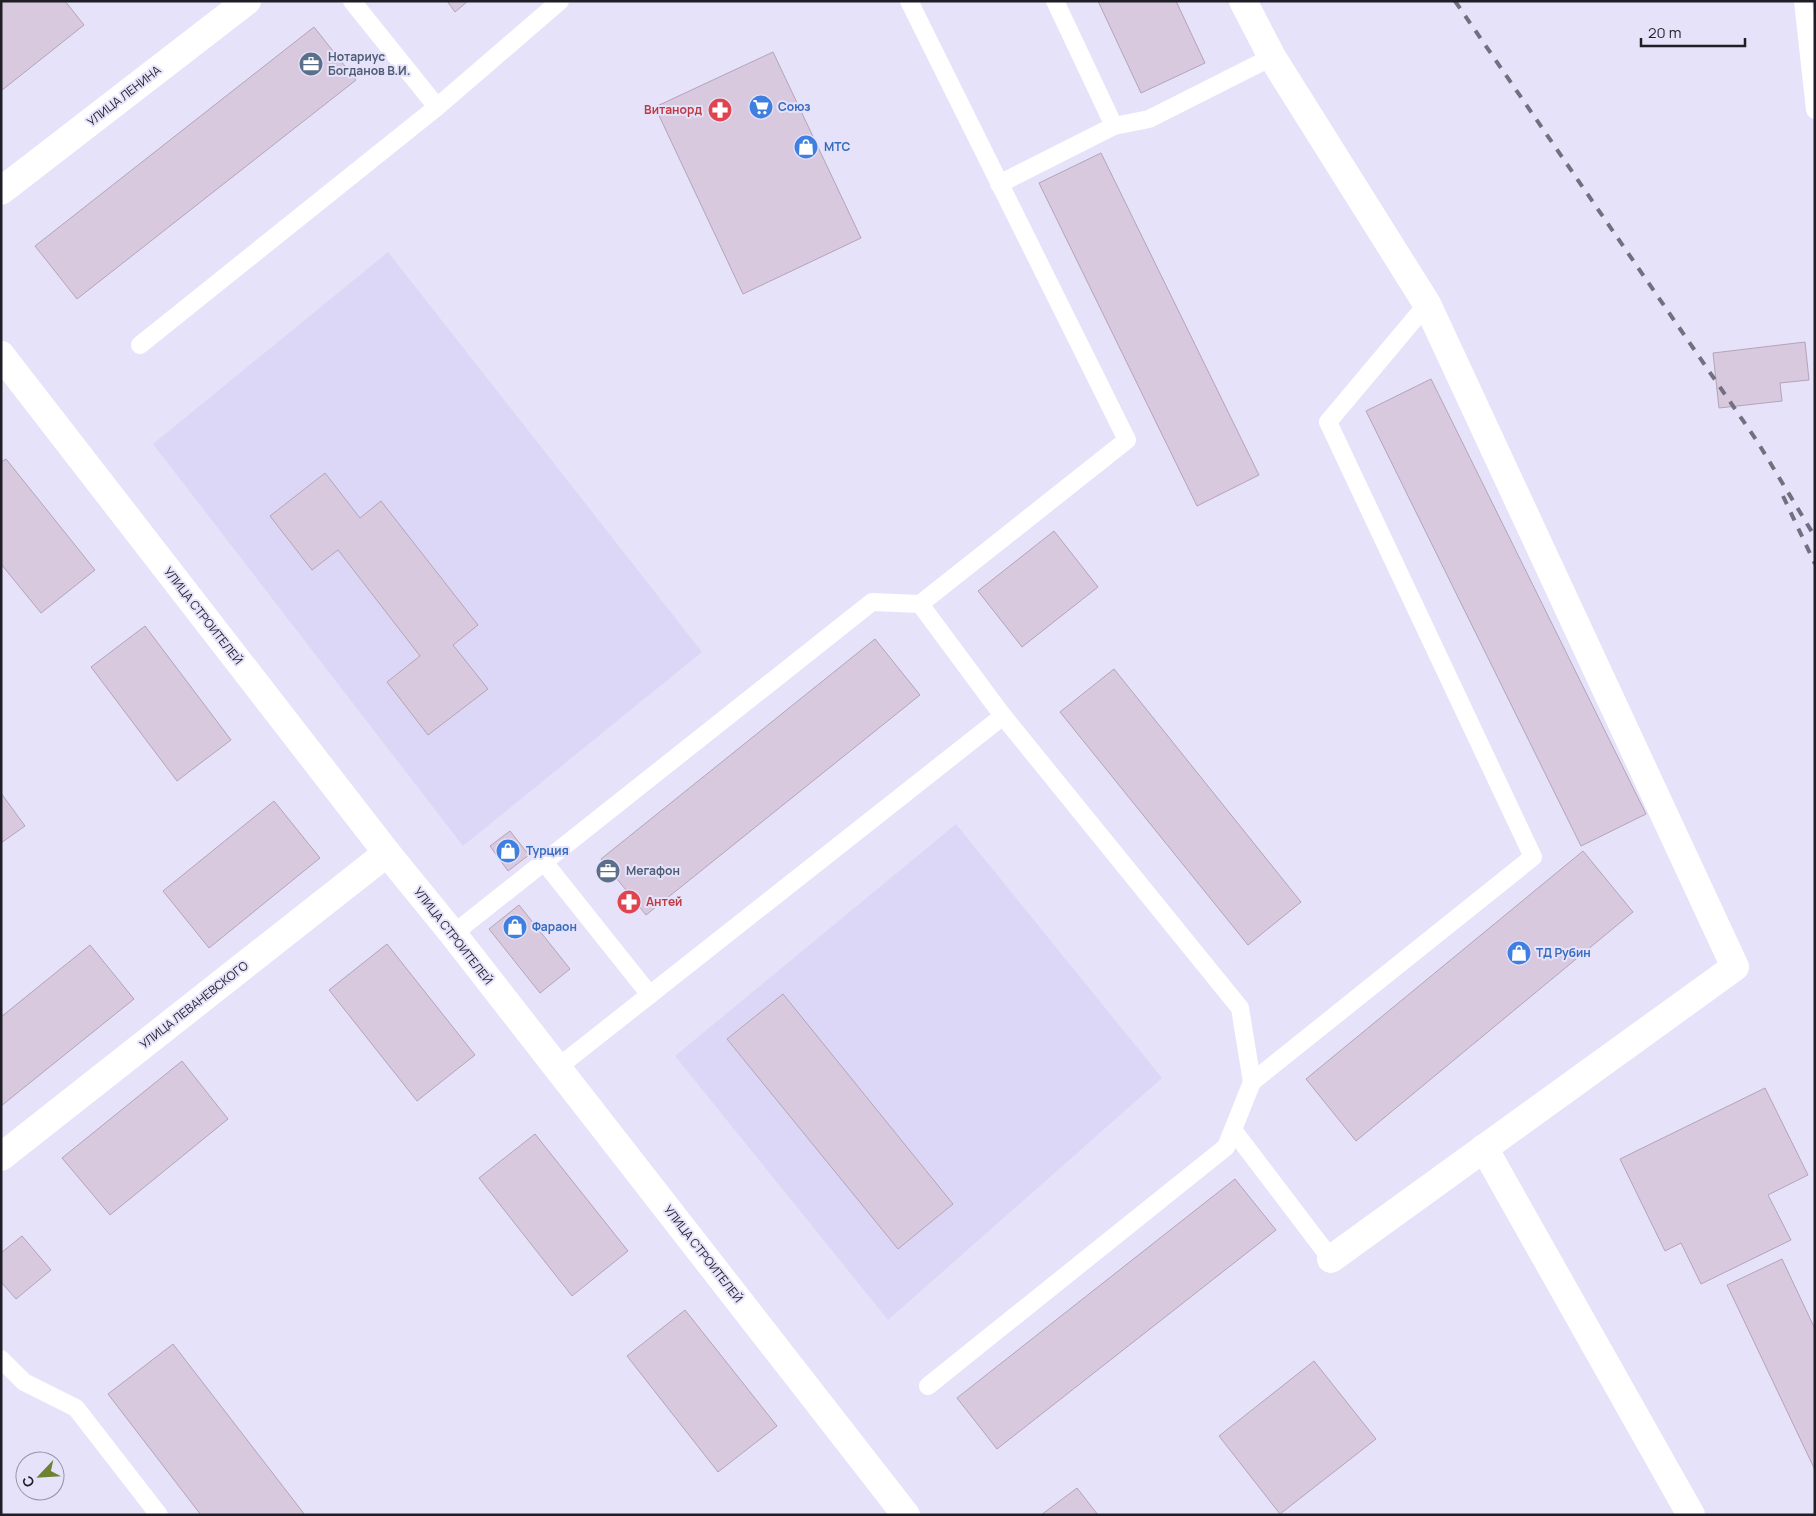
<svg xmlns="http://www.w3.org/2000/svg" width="1816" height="1516" viewBox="0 0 1816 1516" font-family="Manrope,sans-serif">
  <rect width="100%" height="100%" fill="#e6e2fa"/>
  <!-- built -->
  <g fill="#dcd7f6">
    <path d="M 388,252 L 702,652 L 463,846 L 153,444 Z"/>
    <path d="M 956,824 L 1162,1078 L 888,1320 L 675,1056 Z"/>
  </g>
  <!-- building -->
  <g fill="#d9c9de" stroke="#b3a4b8">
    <path d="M 1,1 L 65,1 L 84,25 L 1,91 Z"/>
    <path d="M 447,1 L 468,1 L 455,12 Z"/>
    <path d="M 1098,1 L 1176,1 L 1205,63 L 1141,93 Z"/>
    <path d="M 314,27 L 356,80 L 77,299 L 35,246 Z"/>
    <path d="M 773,52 L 861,238 L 743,294 L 655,107 Z"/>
    <path d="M 1101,153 L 1259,475 L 1197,506 L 1039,183 Z"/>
    <path d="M 1805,342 L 1809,380 L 1780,383 L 1782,401 L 1719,408 L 1713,353 Z"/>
    <path d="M 1431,379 L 1646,814 L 1581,846 L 1366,411 Z"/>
    <path d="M 6,459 L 95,570 L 41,613 L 1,564 L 1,462 Z"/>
    <path d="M 325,473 L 360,518 L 381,501 L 478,625 L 453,645 L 488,689 L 428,735 L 387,682 L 420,656 L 338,550 L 312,570 L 270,516 Z"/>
    <path d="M 1054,531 L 1098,587 L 1022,647 L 978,591 Z"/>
    <path d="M 145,626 L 231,740 L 177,781 L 91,667 Z"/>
    <path d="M 875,639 L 920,695 L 646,915 L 601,859 Z"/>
    <path d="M 1114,669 L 1301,902 L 1248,945 L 1060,712 Z"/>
    <path d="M 1,793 L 25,826 L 1,843 Z"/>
    <path d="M 274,801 L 320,858 L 209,948 L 163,891 Z"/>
    <path d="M 510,831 L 529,855 L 508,871 L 490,846 Z"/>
    <path d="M 1583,851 L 1633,912 L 1356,1141 L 1306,1079 Z"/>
    <path d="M 519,905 L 570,969 L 540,993 L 489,929 Z"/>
    <path d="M 387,944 L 475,1055 L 417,1101 L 329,990 Z"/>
    <path d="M 90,945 L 134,999 L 1,1106 L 1,1017 Z"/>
    <path d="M 783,994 L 953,1204 L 898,1249 L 727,1039 Z"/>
    <path d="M 182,1061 L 228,1119 L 110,1215 L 62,1158 Z"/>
    <path d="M 1765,1088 L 1808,1175 L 1768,1195 L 1791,1240 L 1701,1284 L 1681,1243 L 1665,1251 L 1620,1159 Z"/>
    <path d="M 535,1134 L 628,1251 L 572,1296 L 479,1178 Z"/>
    <path d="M 1235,1179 L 1276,1230 L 997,1449 L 957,1398 Z"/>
    <path d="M 22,1236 L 51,1270 L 16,1299 L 1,1282 L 1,1253 Z"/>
    <path d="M 1782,1259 L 1815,1329 L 1815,1470 L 1727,1285 Z"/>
    <path d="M 685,1310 L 777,1426 L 718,1472 L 627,1356 Z"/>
    <path d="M 173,1344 L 305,1515 L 201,1515 L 108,1394 Z"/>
    <path d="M 1314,1361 L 1376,1439 L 1280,1514 L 1219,1436 Z"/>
    <path d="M 1077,1488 L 1098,1515 L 1041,1515 Z"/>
  </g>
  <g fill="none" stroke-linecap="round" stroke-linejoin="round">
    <!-- service -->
    <g stroke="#fff" stroke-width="18">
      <path d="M 352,1 L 437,107"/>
      <path d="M 909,1 L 1127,440 L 920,604 L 1003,716"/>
      <path d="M 1803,1 L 1815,110"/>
      <path d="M 1114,126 L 1149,119 L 1272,57"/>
      <path d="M 999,184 L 1114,126 L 1055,1"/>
      <path d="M 140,345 L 437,107 L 560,1"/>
      <path d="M 544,862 L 650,995"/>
      <path d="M 453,934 L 872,602 L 920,604"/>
      <path d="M 557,1068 L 1003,716 L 1240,1008 L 1252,1082 L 1533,857 L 1328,422 L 1427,304"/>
      <path d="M 1233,1130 L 1331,1259"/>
      <path d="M 1,1359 L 24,1382 L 76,1408 L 159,1515"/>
      <path d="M 928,1386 L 1226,1147 L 1252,1082"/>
    </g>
    <!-- minor -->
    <g stroke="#fff" stroke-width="28">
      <path d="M 1243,1 L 1272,57 L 1427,304 L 1735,967 L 1331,1259"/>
      <path d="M 1,355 L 387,853 L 453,934 L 906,1515"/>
      <path d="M 1484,1148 L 1691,1515"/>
      <path d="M 1,1157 L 387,853"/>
    </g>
    <!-- tertiary -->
    <path stroke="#fff" stroke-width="28" d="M 1,191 L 247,1"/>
    <!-- rail -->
    <g stroke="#72707f" stroke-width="4" stroke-dasharray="9 9" stroke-linecap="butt">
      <path d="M 1455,1 L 1757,441 L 1815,537"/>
      <path d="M 1783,496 L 1815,564"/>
    </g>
  </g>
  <!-- icons -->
  <defs>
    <symbol id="office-disc" viewBox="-11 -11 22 22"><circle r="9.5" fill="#5c6f8a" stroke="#e6e2fa"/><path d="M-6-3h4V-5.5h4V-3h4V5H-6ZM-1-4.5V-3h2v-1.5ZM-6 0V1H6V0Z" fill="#fff"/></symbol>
    <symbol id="supermarket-disc" viewBox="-11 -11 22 22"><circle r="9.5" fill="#3f7fe0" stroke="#e6e2fa"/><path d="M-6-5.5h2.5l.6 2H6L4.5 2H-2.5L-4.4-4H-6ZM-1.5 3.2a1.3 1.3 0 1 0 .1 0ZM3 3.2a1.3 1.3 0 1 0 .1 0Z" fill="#fff"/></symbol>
    <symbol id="pharmacy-disc" viewBox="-11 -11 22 22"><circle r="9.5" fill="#e0444e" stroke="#e6e2fa"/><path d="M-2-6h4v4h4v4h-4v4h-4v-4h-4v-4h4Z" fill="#fff"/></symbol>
    <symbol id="shop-disc" viewBox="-11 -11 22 22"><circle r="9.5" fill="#3f7fe0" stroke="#e6e2fa"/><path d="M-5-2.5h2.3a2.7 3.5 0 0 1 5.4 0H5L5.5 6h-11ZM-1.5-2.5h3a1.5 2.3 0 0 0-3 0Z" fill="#fff"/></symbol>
  </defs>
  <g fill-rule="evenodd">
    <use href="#office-disc" x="297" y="50" width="28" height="28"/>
    <use href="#supermarket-disc" x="747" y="93" width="28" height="28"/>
    <use href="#pharmacy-disc" x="706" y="96" width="28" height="28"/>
    <use href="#shop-disc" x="792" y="133" width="28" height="28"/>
    <use href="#shop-disc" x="494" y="837" width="28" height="28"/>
    <use href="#office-disc" x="594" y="857" width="28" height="28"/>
    <use href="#pharmacy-disc" x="615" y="888" width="28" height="28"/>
    <use href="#shop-disc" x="501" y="913" width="28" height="28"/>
    <use href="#shop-disc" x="1505" y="939" width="28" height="28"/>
  </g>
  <g text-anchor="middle" stroke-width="4" stroke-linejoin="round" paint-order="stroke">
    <!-- service labels -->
    <g font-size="12" font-weight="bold" fill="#4e5e75" stroke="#e6e2fa" text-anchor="start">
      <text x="328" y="61">Нотариус<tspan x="328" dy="14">Богданов В.И.</tspan></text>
      <text x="626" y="875">Мегафон</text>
    </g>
    <!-- street labels -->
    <g font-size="12" fill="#1f1e27" stroke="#e6e2fa">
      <text transform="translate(124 96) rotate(-38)" y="4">УЛИЦА ЛЕНИНА</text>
      <text transform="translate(203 616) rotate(52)" y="4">УЛИЦА СТРОИТЕЛЕЙ</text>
      <text transform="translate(453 936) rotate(52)" y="4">УЛИЦА СТРОИТЕЛЕЙ</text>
      <text transform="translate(194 1005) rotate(-38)" y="4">УЛИЦА ЛЕВАНЕВСКОГО</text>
      <text transform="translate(703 1254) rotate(52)" y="4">УЛИЦА СТРОИТЕЛЕЙ</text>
    </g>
    <!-- shop labels -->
    <g font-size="12" font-weight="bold" fill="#366cbe" stroke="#e6e2fa" text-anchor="start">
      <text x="778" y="111">Союз</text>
      <text x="824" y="151">МТС</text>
      <text x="526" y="855">Турция</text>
      <text x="532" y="931">Фараон</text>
      <text x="1536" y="957">ТД Рубин</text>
    </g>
    <!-- health labels -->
    <g font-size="12" font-weight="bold" fill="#be3a42" stroke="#e6e2fa" text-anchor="end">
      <text x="702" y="114">Витанорд</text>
      <text x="646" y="906" text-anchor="start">Антей</text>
    </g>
  </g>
  <!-- border -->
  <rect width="1816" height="1516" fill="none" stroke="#1f1e27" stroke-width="5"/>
  <!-- north arrow -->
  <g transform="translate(40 1476) rotate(245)"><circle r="24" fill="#e6e2fa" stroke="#9694a6"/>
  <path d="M0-4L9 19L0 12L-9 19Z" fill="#6e8132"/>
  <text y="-8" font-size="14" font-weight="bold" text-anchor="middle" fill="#1f1e27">С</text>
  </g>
  <!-- scale -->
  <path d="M1641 38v8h104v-8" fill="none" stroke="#1f1e27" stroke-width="2.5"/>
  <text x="1648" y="38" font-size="15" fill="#1f1e27" stroke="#e6e2fa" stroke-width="4" paint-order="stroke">20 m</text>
</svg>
